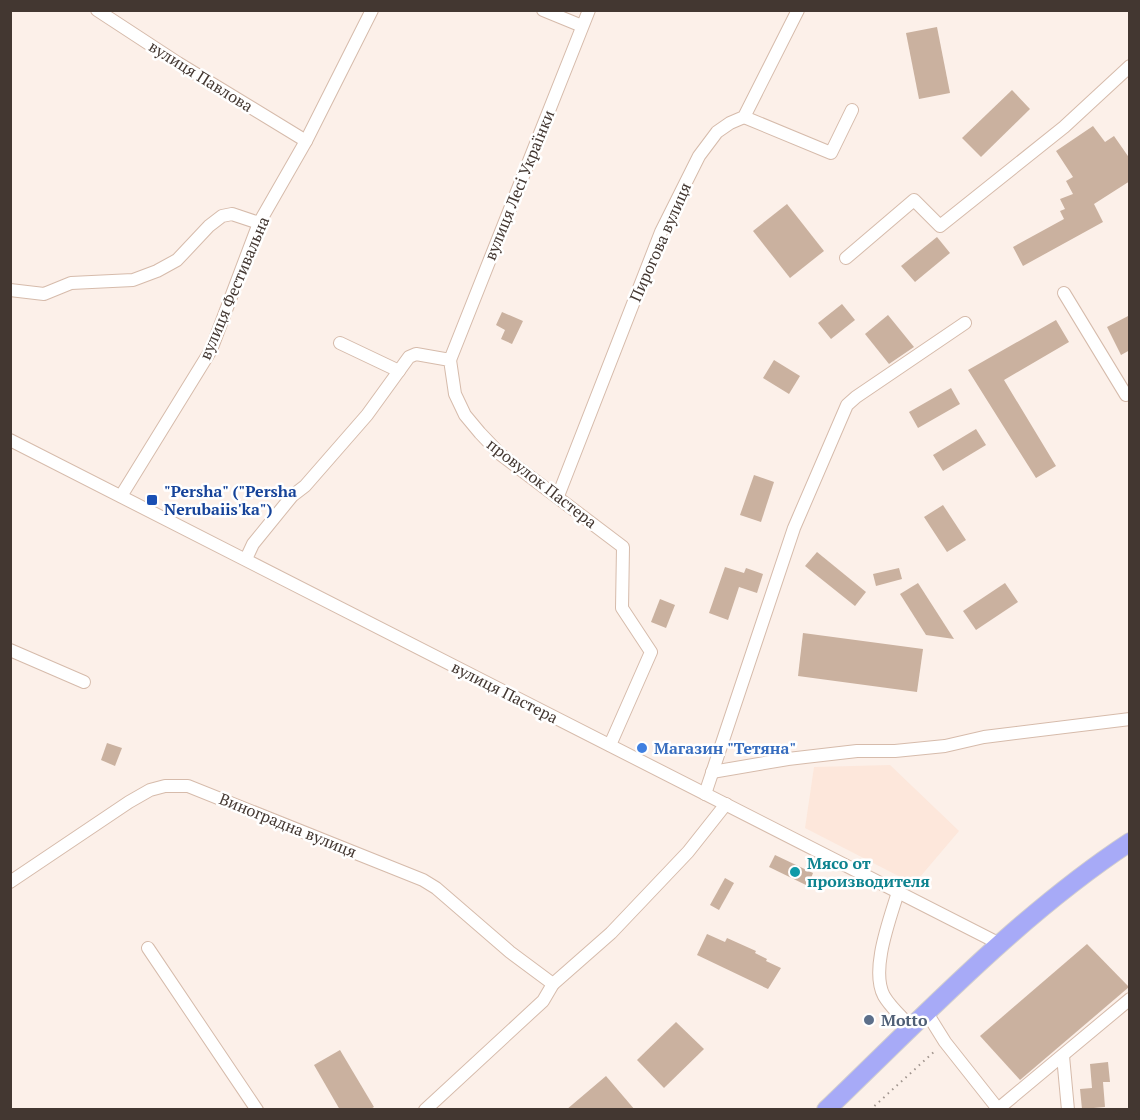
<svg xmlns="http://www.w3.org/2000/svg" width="1140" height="1120" viewBox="0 0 1140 1120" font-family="'PT Serif',serif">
  <rect width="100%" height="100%" fill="#fcf0e9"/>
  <!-- built -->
  <path fill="#fde7db" d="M 890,765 L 959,831 L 914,884 L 805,828 L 814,767 Z"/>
  <!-- building -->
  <g fill="#cab19f">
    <path d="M 937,27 L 950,93 L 919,99 L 906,33 Z"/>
    <path d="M 1012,90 L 1030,109 L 981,157 L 962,138 Z"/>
    <path d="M 1093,126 L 1105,142 L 1114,136 L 1130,159 L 1130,181 L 1094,204 L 1103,222 L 1023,266 L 1013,247 L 1064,219 L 1060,211 L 1065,209 L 1060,199 L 1073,194 L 1066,181 L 1073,177 L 1056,151 Z"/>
    <path d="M 787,204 L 824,251 L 790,278 L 753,231 Z"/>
    <path d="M 937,237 L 950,253 L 915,282 L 901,266 Z"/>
    <path d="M 842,304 L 855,320 L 831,339 L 818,323 Z"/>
    <path d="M 502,312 L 523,321 L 512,344 L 501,339 L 505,330 L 496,325 Z"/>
    <path d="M 888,315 L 914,347 L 889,364 L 865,334 Z"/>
    <path d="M 1130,315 L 1130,350 L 1121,355 L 1107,327 Z"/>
    <path d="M 1056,320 L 1069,342 L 1004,380 L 1056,466 L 1036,478 L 968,370 Z"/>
    <path d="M 774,360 L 800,376 L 789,394 L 763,378 Z"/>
    <path d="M 951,388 L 960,404 L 918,428 L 909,412 Z"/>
    <path d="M 976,429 L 986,445 L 943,471 L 933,455 Z"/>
    <path d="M 754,475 L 774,482 L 761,522 L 740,515 Z"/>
    <path d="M 943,505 L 966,540 L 947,552 L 924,517 Z"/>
    <path d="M 817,552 L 866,592 L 855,606 L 805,566 Z"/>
    <path d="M 725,567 L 744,573 L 746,568 L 763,574 L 757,593 L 739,587 L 728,620 L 709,613 Z"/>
    <path d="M 899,568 L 902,579 L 876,586 L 873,574 Z"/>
    <path d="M 918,583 L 954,639 L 926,635 L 900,594 Z"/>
    <path d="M 1005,583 L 1018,602 L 976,630 L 963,611 Z"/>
    <path d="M 660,599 L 675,605 L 666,628 L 651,622 Z"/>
    <path d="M 803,633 L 923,649 L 917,692 L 798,676 Z"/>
    <path d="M 107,743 L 122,748 L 115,766 L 101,760 Z"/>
    <path d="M 775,855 L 813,873 L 808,886 L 769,867 Z"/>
    <path d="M 725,878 L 734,883 L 719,910 L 710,905 Z"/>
    <path d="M 707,934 L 725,942 L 727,938 L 756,951 L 755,953 L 767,959 L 766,961 L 781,968 L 768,989 L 697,955 Z"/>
    <path d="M 1087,944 L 1129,987 L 1020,1080 L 980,1036 Z"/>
    <path d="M 676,1022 L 704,1049 L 664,1088 L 637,1060 Z"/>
    <path d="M 340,1050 L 374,1107 L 369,1110 L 340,1110 L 314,1065 Z"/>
    <path d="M 1108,1062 L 1110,1082 L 1103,1082 L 1105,1107 L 1082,1109 L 1080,1089 L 1092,1088 L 1090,1064 Z"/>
    <path d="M 606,1076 L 635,1110 L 566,1110 Z"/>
  </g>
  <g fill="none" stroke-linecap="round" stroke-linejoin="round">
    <defs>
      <g id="minor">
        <path d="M 97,10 L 178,63 L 306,141"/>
        <path d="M 543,10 L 582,26"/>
        <path d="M 744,117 L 831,153 L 852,110"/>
        <path d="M 846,258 L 914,200 L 940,226 L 1064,127 L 1130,66"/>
        <path d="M 10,290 L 44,294 L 71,283 L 133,280 L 157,271 L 177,260 L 209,226 L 222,216 L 232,214 L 259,223"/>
        <path d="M 1064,293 L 1126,395 L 1130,393"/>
        <path d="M 340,343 L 399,371"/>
        <path d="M 450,360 L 589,10"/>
        <path d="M 10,440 L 1000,944"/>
        <path d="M 121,496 L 211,350 L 259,223 L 306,141 L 372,10"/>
        <path d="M 558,496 L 661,232 L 699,156 L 717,132 L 730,123 L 744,117 L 798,10"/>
        <path d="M 246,559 L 253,544 L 292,496 L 305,486 L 367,415 L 409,357 L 416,354 L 450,360 L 455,394 L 465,415 L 480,433 L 500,454 L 623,547 L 622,608 L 651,652 L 610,745"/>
        <path d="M 10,650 L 84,682"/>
        <path d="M 712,772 L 788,759 L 857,751 L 895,751 L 945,746 L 984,737 L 1130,719"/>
        <path d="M 705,794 L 794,528 L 847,405 L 856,397 L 965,323"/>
        <path d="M 10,882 L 129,802 L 150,790 L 165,786 L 188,786 L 423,880 L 436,888 L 510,952 L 553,984"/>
        <path d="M 898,892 C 890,919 870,970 884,996 C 891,1008 903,1018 912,1028"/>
        <path d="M 148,948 L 257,1110"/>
        <path d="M 927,1013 L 945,1042 L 998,1109 L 1130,999"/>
        <path d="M 1063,1056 L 1068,1110"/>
        <path d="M 425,1110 L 543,1001 L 553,984 L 611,933 L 688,852 L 726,804"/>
      </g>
      <path id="highway" d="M 826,1110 C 922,1018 1019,915 1130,842"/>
    </defs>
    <!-- minor casing -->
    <use href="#minor" stroke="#d6bbab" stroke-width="14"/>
    <!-- highway casing -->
    <use href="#highway" stroke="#d2cfce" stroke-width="20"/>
    <!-- path -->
    <path stroke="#a1958e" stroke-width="2" stroke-dasharray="1.5 4.5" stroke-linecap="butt" d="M 870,1110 L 936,1050"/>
    <!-- minor -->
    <use href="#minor" stroke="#fff" stroke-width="12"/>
    <!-- highway -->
    <use href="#highway" stroke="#a7aaf7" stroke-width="18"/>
  </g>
  <!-- markers -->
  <rect fill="#1a4fb4" stroke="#fff" stroke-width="2" x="146" y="494" width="12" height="12" rx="3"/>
  <circle fill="#3f7fe0" stroke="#fff" stroke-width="2" cx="642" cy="748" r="6"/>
  <circle fill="#0f9aa8" stroke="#fff" stroke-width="2" cx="795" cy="872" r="6"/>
  <circle fill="#5c6f8a" stroke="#fff" stroke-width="2" cx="869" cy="1020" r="6"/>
  <g text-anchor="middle" stroke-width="5" stroke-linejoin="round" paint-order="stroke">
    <!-- street labels -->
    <g font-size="16" fill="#433731" stroke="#fff">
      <text transform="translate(201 76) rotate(32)" y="6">вулиця Павлова</text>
      <text transform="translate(519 185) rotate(-68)" y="6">вулиця Лесі Українки</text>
      <text transform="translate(660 242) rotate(-66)" y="6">Пирогова вулиця</text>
      <text transform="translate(234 288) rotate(-67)" y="6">вулиця Фестивальна</text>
      <text transform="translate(542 483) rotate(38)" y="6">провулок Пастера</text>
      <text transform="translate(505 692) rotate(27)" y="6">вулиця Пастера</text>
      <text transform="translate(288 825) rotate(22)" y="6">Виноградна вулиця</text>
    </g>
    <!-- transit labels -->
    <g font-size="16" font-weight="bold" fill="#164399" stroke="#fff" text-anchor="start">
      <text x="164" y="497">"Persha" ("Persha<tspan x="164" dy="18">Nerubaiis'ka")</tspan></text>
    </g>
    <!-- shop labels -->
    <g font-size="16" font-weight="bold" fill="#366cbe" stroke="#fff" text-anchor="start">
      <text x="654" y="754">Магазин "Тетяна"</text>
    </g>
    <!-- culture labels -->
    <g font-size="16" font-weight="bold" fill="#0d838f" stroke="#fff" text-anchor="start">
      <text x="807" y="869">Мясо от<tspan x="807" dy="18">производителя</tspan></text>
    </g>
    <!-- service labels -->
    <g font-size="16" font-weight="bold" fill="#4e5e75" stroke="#fff" text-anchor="start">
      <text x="881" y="1026">Motto</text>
    </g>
  </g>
  <!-- border -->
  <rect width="1140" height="1120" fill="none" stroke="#433731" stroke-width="24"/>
</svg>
